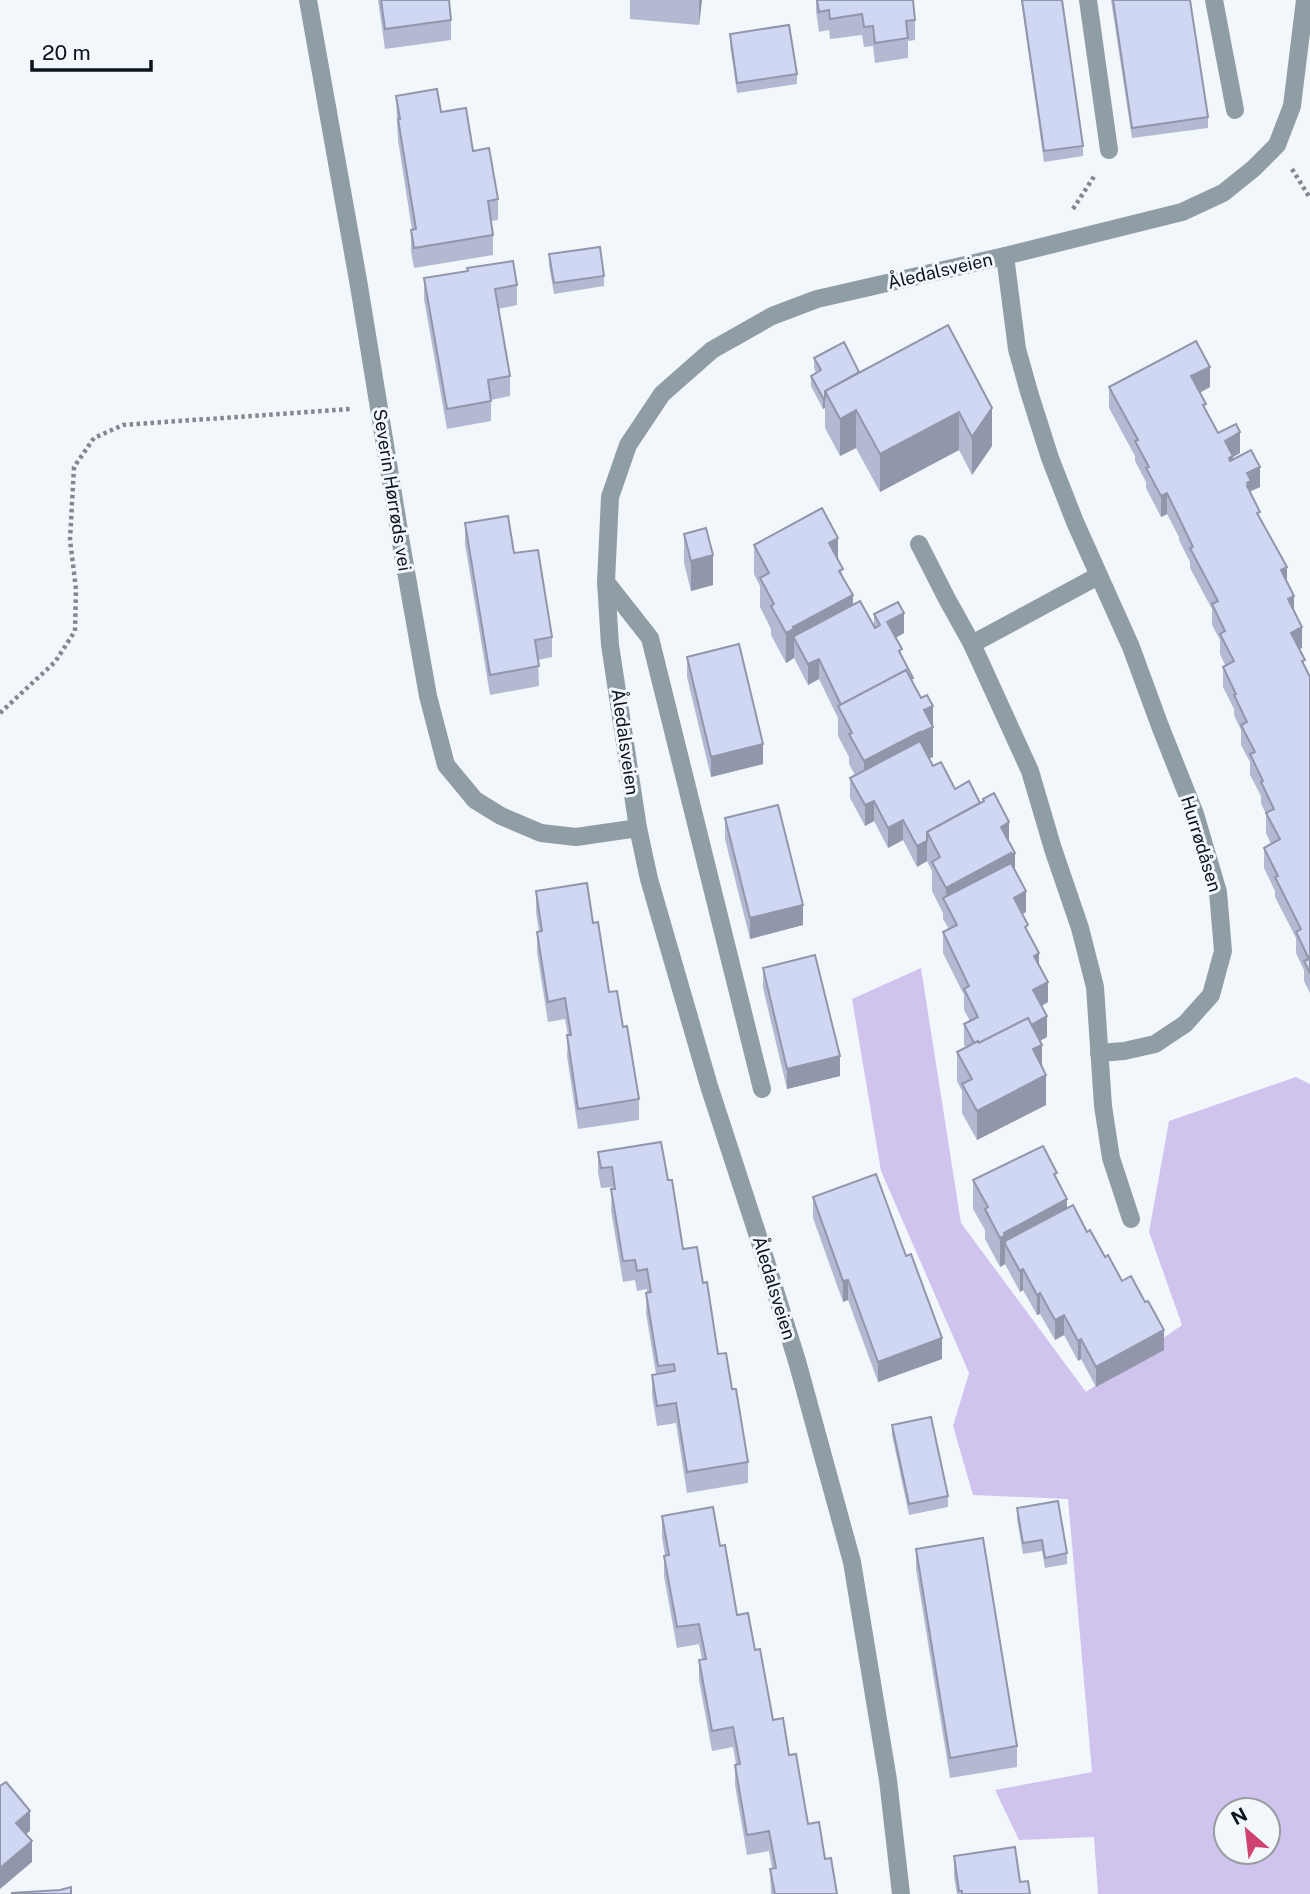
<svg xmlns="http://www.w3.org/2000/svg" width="1310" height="1894" viewBox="0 0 1310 1894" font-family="'Public Sans',sans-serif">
  <rect width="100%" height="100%" fill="#f2f7fc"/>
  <!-- green -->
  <path fill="#d0c4ef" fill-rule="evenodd" d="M 921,968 L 961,1223 L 1086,1392 L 1182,1325 L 1149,1232 L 1169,1121 L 1296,1077 L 1310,1084 L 1310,1894 L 1098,1894 L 1094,1837 L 1019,1840 L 995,1790 L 1092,1772 L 1068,1499 L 973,1495 L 953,1426 L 969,1373 L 881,1171 L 852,999 ZM 1226,1810 L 1268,1810 L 1268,1852 L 1226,1852 Z"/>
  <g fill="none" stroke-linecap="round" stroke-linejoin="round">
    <!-- path -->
    <g stroke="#82888f" stroke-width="4.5" stroke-dasharray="3.5 3.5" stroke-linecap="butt">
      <path d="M 1292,169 L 1310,198"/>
      <path d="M 1073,209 L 1095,175"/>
      <path d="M 0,713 L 55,662 L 75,631 L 76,589 L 70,540 L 74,467 L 94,438 L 123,425 L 350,409"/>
    </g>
    <!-- lane -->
    <g stroke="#909da4" stroke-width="18">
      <path d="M 1088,0 L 1109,150"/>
      <path d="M 1214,0 L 1235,110"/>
      <path d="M 606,582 L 650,638 L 762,1089"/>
    </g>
    <!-- street -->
    <g stroke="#909da4" stroke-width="18">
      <path d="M 308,0 L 359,286 L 402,549 L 428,696 L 446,765 L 475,800 L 501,816 L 541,833 L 576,837 L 638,828"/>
      <path d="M 1005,256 L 1017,349 L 1029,392 L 1050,458 L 1075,522 L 1131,647 L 1160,726 L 1195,814 L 1218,892 L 1223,951 L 1211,995 L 1185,1024 L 1155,1044 L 1124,1051 L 1099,1053"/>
      <path d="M 919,544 L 947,599 L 972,644 L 1030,771 L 1053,849 L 1080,928 L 1095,987 L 1103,1106 L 1111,1158 L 1131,1219"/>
      <path d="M 972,644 L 1098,576"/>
      <path d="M 901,1894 L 888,1780 L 852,1562 L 797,1361 L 758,1236 L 709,1086 L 649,879 L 638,828 L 610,645 L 606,582 L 610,497 L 628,445 L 662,394 L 712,350 L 772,316 L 817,299 L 1005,256 L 1182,212 L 1223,193 L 1253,169 L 1277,145 L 1292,106 L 1305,0"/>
    </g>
  </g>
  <!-- wall -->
  <g fill="#b3b9d1">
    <path d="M 378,0 L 449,0 L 451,20 L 451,40 L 385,49 Z"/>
    <path d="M 630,0 L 702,0 L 699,25 L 630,19 Z"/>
    <path d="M 816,0 L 913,0 L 915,20 L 915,40 L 908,41 L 908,58 L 875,63 L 873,46 L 864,47 L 862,35 L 830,39 L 829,30 L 819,32 L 816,11 Z"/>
    <path d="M 1021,0 L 1062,0 L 1083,146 L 1083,156 L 1044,162 Z"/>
    <path d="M 1111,0 L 1190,0 L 1208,117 L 1208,128 L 1132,138 Z"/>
    <path d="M 730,34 L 797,74 L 797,84 L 737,93 L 730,44 Z"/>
    <path d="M 396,96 L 441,112 L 473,151 L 498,199 L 498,220 L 491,221 L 493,235 L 493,255 L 414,268 L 411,251 L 411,230 L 412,230 L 398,140 Z"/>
    <path d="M 549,254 L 604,276 L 604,286 L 554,294 L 549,265 Z"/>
    <path d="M 424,278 L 517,285 L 517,305 L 498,309 L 510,376 L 510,396 L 491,400 L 491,421 L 447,429 L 424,299 Z"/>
    <path d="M 948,325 L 992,446 L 972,475 L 959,450 L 880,492 L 856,448 L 840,456 L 825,428 L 825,408 L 823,409 L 811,386 L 811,376 L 816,373 L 814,368 L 814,358 L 860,372 Z"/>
    <path d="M 1109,387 L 1210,387 L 1200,393 L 1206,410 L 1218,433 L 1240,453 L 1233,457 L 1233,459 L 1260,487 L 1251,491 L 1251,494 L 1260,520 L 1287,583 L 1302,648 L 1299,649 L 1305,667 L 1310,677 L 1310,993 L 1304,981 L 1304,970 L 1296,953 L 1296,938 L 1275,897 L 1275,891 L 1264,868 L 1264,848 L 1271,844 L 1266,833 L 1266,814 L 1261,803 L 1261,796 L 1250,775 L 1250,762 L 1241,745 L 1241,730 L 1234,715 L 1234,709 L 1223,687 L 1223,667 L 1225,665 L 1220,654 L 1220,640 L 1212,625 L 1212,609 L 1190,568 L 1190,562 L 1179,540 L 1179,537 L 1167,514 L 1161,517 L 1146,488 L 1146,482 L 1135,461 L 1135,456 L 1109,408 Z"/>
    <path d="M 465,523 L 514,553 L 552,637 L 552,657 L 538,660 L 539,686 L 490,695 L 465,544 Z"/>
    <path d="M 684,534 L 713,585 L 691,591 L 684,563 Z"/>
    <path d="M 754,545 L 838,562 L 853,605 L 874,626 L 874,614 L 904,633 L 896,638 L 902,657 L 913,684 L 921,698 L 933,706 L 933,757 L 929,758 L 933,766 L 955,789 L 980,803 L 983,802 L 983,799 L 1009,843 L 1015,871 L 1026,912 L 1022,914 L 1039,965 L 1048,1002 L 1042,1006 L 1047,1037 L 1040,1041 L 1046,1105 L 977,1140 L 962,1113 L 962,1091 L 957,1081 L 957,1052 L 966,1047 L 964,1045 L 964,1024 L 970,1021 L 964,1010 L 964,995 L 943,953 L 943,932 L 949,929 L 943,919 L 943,913 L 932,891 L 932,871 L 927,861 L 917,867 L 903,840 L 888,848 L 874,821 L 865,826 L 850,798 L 850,778 L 855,775 L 849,764 L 849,757 L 838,736 L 838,718 L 819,679 L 808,685 L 794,658 L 786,663 L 771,635 L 771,629 L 760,607 L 760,586 L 754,574 Z"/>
    <path d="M 687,657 L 763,764 L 711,777 L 687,677 Z"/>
    <path d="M 725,818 L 803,925 L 750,939 L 725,839 Z"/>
    <path d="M 536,891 L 593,923 L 609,992 L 623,1027 L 639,1099 L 639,1120 L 578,1129 L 567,1056 L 568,1035 L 565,1019 L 548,1022 L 537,952 L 537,932 L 539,932 L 536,912 Z"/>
    <path d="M 763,968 L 840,1076 L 787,1089 L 763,988 Z"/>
    <path d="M 598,1152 L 668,1180 L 683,1249 L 703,1283 L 718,1354 L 732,1389 L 748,1462 L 748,1483 L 687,1493 L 676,1423 L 657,1426 L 652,1395 L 652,1375 L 656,1374 L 646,1313 L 647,1289 L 637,1291 L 635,1280 L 623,1282 L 611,1210 L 612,1187 L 601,1188 L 598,1172 Z"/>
    <path d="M 973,1180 L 1057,1181 L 1067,1208 L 1087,1232 L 1122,1281 L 1164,1350 L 1096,1387 L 1081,1359 L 1078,1361 L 1064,1335 L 1055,1340 L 1040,1314 L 1037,1315 L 1023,1290 L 1020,1292 L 1005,1264 L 1000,1267 L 985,1239 L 985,1230 L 973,1209 Z"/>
    <path d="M 813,1197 L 942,1359 L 878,1382 L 848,1300 L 843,1302 L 813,1218 Z"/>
    <path d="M 892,1425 L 948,1496 L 948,1507 L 909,1515 L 892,1435 Z"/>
    <path d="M 1017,1508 L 1067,1553 L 1067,1564 L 1045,1568 L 1042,1551 L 1023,1554 L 1017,1519 Z"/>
    <path d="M 662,1516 L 720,1546 L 737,1615 L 755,1650 L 773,1720 L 789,1755 L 808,1824 L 825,1859 L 837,1894 L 771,1894 L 770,1869 L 772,1868 L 769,1851 L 747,1855 L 735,1785 L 735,1765 L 736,1764 L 733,1747 L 712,1751 L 699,1680 L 699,1660 L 702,1659 L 699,1644 L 677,1648 L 664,1576 L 664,1556 L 665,1556 L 662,1537 Z"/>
    <path d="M 916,1549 L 1017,1746 L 1017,1767 L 950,1778 L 916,1569 Z"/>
    <path d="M 954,1856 L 1030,1894 L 957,1894 L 954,1877 Z"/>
  </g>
  <!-- shaded-wall -->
  <g fill="#9296aa">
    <path d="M 699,0 L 702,0 L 699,25 Z"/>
    <path d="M 1210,367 L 1210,387 L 1191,397 L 1191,376 Z"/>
    <path d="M 823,398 L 825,398 L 825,408 L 823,409 Z"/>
    <path d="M 992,408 L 992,446 L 972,475 L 972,437 Z"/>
    <path d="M 856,410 L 856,448 L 840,456 L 840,419 Z"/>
    <path d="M 959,412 L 959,450 L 880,492 L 880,454 Z"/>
    <path d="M 1240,432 L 1240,453 L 1233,457 L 1233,476 L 1225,441 Z"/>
    <path d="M 1260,467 L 1260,487 L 1251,491 L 1251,501 L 1248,506 L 1247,473 Z"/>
    <path d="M 1167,493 L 1167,514 L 1161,517 L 1161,496 Z"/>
    <path d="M 838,538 L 838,568 L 829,543 Z"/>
    <path d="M 713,555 L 713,585 L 691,591 L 691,561 Z"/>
    <path d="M 1287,567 L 1287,587 L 1281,570 Z"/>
    <path d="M 853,595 L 853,625 L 794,638 L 794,658 L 786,663 L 786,633 L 793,627 Z"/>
    <path d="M 1294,596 L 1294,617 L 1288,599 Z"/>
    <path d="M 904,613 L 904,633 L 887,642 L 887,622 Z"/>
    <path d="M 1302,627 L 1302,648 L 1291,653 L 1291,633 Z"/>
    <path d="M 819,659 L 819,679 L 808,685 L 808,664 Z"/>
    <path d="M 933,706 L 933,757 L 920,763 L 920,733 L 924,710 Z"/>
    <path d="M 920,732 L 920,761 L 864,791 L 864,761 Z"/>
    <path d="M 763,744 L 763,764 L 711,777 L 711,757 Z"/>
    <path d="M 874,801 L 874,821 L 865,826 L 865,805 Z"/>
    <path d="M 903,820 L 903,840 L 888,848 L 888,828 Z"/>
    <path d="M 1009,822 L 1009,852 L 1001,827 Z"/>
    <path d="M 927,841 L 927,861 L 917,867 L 917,846 Z"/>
    <path d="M 1011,853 L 1011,883 L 946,903 L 946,888 Z"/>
    <path d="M 1015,853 L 1015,883 L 1011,885 L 1011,855 Z"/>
    <path d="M 1026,891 L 1026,912 L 1014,918 L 1014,898 Z"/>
    <path d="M 803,905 L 803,925 L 750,939 L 750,918 Z"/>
    <path d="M 1039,953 L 1039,973 L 1034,956 Z"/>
    <path d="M 1048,982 L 1048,1002 L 1033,1010 L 1033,990 Z"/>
    <path d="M 1047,1016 L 1047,1037 L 979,1073 L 979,1052 Z"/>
    <path d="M 1042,1045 L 1042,1074 L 1033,1049 Z"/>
    <path d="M 840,1056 L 840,1076 L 787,1089 L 787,1069 Z"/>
    <path d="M 1046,1075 L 1046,1105 L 977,1140 L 977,1111 Z"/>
    <path d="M 1067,1199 L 1067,1228 L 1005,1244 L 1005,1264 L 1000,1267 L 1000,1238 L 1004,1233 Z"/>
    <path d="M 1023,1269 L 1023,1290 L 1020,1292 L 1020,1271 Z"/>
    <path d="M 848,1280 L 848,1300 L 843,1302 L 843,1281 Z"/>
    <path d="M 1040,1293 L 1040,1314 L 1037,1315 L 1037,1295 Z"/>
    <path d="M 1064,1315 L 1064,1335 L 1055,1340 L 1055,1320 Z"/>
    <path d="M 1164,1330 L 1164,1350 L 1096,1387 L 1096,1367 Z"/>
    <path d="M 942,1338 L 942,1359 L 878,1382 L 878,1362 Z"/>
    <path d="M 1081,1339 L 1081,1359 L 1078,1361 L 1078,1341 Z"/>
    <path d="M 30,1811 L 30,1831 L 16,1843 L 16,1823 Z"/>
    <path d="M 32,1841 L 32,1862 L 0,1889 L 0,1868 Z"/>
  </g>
  <!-- building -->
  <g fill="#d0d7f3" stroke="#9296aa" stroke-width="2">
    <path d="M 381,0 L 449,0 L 451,20 L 385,29 Z"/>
    <path d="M 817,0 L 913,0 L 915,20 L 906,21 L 908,38 L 875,43 L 873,26 L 864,27 L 862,14 L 830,19 L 829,10 L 819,12 Z"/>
    <path d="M 1022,0 L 1062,0 L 1083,146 L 1044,151 Z"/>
    <path d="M 1113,0 L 1190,0 L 1208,117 L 1132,128 Z"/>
    <path d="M 789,25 L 797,74 L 737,83 L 730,34 Z"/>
    <path d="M 437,89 L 441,112 L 466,108 L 473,151 L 489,148 L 498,199 L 488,201 L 493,235 L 414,248 L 411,230 L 416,229 L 398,119 L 400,119 L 396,96 Z"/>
    <path d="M 600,247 L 604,276 L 554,283 L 549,254 Z"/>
    <path d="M 513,261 L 517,285 L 495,289 L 510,376 L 488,380 L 491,401 L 447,409 L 424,278 L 468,271 L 467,268 Z"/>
    <path d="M 948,325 L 992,408 L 972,437 L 959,412 L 880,454 L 856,410 L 840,419 L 825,391 Z"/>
    <path d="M 1196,341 L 1210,367 L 1191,376 L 1206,404 L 1203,405 L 1218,433 L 1236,424 L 1240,432 L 1225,441 L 1233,456 L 1229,458 L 1230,461 L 1251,450 L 1260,467 L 1247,473 L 1251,481 L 1247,483 L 1248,485 L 1247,486 L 1260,512 L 1257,513 L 1287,567 L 1281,570 L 1294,596 L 1288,599 L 1302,627 L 1291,633 L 1305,660 L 1302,661 L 1310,677 L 1310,973 L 1304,961 L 1309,959 L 1296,932 L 1301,929 L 1275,877 L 1278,876 L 1264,848 L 1280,839 L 1266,813 L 1274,809 L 1261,782 L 1263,781 L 1250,754 L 1255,752 L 1241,725 L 1247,722 L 1234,695 L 1236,694 L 1223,667 L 1234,661 L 1220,634 L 1225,631 L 1212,604 L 1218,601 L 1190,548 L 1193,547 L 1167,493 L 1161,496 L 1146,468 L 1149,467 L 1135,441 L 1138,440 L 1109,387 Z"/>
    <path d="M 844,342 L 859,372 L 825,391 L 825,398 L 823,398 L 811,376 L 821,370 L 814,358 Z"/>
    <path d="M 822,508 L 838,538 L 829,543 L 843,569 L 839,571 L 853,595 L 793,627 L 794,629 L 786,633 L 771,606 L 774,604 L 760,578 L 769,573 L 754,545 Z"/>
    <path d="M 508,516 L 514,553 L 538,550 L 552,637 L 535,640 L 539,666 L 490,675 L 465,523 Z"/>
    <path d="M 706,528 L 713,555 L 691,561 L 684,534 Z"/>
    <path d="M 860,601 L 875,628 L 880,625 L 874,614 L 898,602 L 904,613 L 887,622 L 902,649 L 899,651 L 913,678 L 911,679 L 906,670 L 841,705 L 819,659 L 808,664 L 794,638 L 794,636 Z"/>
    <path d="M 739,644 L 763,744 L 711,757 L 687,657 Z"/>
    <path d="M 906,670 L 921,698 L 927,695 L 933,706 L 924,710 L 933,727 L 920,733 L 920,732 L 864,761 L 849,734 L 852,733 L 838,706 Z"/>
    <path d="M 920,741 L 933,766 L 941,762 L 955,789 L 969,781 L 980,803 L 927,832 L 927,841 L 917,846 L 903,820 L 888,828 L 874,801 L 865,805 L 850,778 Z"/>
    <path d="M 994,793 L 1009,822 L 1001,827 L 1015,853 L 1011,855 L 1011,853 L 946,888 L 932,862 L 940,857 L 927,832 L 984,801 L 983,799 Z"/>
    <path d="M 778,805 L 803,905 L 750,918 L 725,818 Z"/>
    <path d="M 1011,863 L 1026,891 L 1014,898 L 1028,925 L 1025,927 L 1039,953 L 1034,956 L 1048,982 L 1033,990 L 1047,1016 L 1031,1025 L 1028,1018 L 979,1043 L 978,1041 L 974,1043 L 964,1024 L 978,1017 L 964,989 L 969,986 L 943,932 L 957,925 L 943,898 Z"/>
    <path d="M 587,883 L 593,923 L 598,922 L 609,992 L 617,991 L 623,1027 L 627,1026 L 639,1099 L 578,1109 L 567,1035 L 571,1035 L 565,998 L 548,1002 L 537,932 L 542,931 L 536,891 Z"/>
    <path d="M 815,955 L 840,1056 L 787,1069 L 763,968 Z"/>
    <path d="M 1028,1018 L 1042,1045 L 1033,1049 L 1046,1075 L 977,1111 L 962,1084 L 972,1079 L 957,1052 L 978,1041 L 979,1043 Z"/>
    <path d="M 661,1142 L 668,1180 L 672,1180 L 683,1249 L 697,1247 L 703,1283 L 707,1282 L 718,1354 L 726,1353 L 732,1389 L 736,1389 L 748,1462 L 687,1472 L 676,1403 L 657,1406 L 652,1375 L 675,1371 L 674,1364 L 658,1366 L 646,1293 L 651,1292 L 647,1269 L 637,1271 L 635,1260 L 623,1261 L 611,1189 L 615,1189 L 612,1167 L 601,1168 L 598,1152 Z"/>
    <path d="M 1043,1146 L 1057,1173 L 1054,1174 L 1067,1199 L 1004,1233 L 1005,1235 L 1000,1238 L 985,1209 L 988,1207 L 973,1180 Z"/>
    <path d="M 876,1174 L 906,1256 L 911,1254 L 942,1338 L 878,1362 L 848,1280 L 843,1281 L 813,1197 Z"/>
    <path d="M 1073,1205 L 1087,1232 L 1090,1230 L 1105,1257 L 1108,1255 L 1122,1281 L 1131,1276 L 1145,1302 L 1148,1301 L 1164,1330 L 1096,1367 L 1081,1339 L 1078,1341 L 1064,1315 L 1055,1320 L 1040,1293 L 1037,1295 L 1023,1269 L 1020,1271 L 1005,1244 L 1005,1241 Z"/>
    <path d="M 931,1417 L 948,1496 L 909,1504 L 892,1425 Z"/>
    <path d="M 1058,1501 L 1067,1553 L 1045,1558 L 1042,1540 L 1023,1543 L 1017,1508 Z"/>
    <path d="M 713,1507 L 720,1546 L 725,1545 L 737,1615 L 748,1613 L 755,1650 L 760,1649 L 773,1720 L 783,1718 L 789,1755 L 796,1754 L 808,1824 L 819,1822 L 825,1859 L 831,1858 L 837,1894 L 775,1894 L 770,1869 L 776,1868 L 769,1831 L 747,1835 L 735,1765 L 740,1764 L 733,1727 L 712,1731 L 699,1660 L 706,1659 L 699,1624 L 677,1627 L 664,1556 L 669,1555 L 662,1516 Z"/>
    <path d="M 983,1538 L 1017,1746 L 950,1758 L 916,1549 Z"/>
    <path d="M 6,1782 L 30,1811 L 16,1823 L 32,1841 L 0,1868 L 0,1786 Z"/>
    <path d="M 1015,1847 L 1020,1882 L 1028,1881 L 1030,1894 L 962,1894 L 962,1891 L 959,1891 L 954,1856 Z"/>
    <path d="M 71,1887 L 71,1894 L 12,1894 L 12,1893 L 60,1890 Z"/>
  </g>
  <g text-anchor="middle" stroke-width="6" stroke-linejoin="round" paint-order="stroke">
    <!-- street labels -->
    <g font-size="18" fill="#0d141c" stroke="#f2f7fc">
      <text transform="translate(940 271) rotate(-13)" y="6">Åledalsveien</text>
      <text transform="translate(392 490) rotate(81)" y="6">Severin Hørrøds vei</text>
      <text transform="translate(625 742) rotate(82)" y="6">Åledalsveien</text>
      <text transform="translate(1201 844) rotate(73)" y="6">Hurrødåsen</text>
      <text transform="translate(774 1288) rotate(73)" y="6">Åledalsveien</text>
    </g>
  </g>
  <!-- north arrow -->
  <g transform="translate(1247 1831) rotate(332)"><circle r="33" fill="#f2f7fc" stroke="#969ca2" stroke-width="2"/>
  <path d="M0-5L12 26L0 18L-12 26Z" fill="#cf4270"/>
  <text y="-10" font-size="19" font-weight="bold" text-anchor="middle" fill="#0d141c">N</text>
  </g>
  <!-- scale -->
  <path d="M32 60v10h119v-10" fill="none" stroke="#0d141c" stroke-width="3.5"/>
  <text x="42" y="60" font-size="21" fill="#0d141c" stroke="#f2f7fc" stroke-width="5" paint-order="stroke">20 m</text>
</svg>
